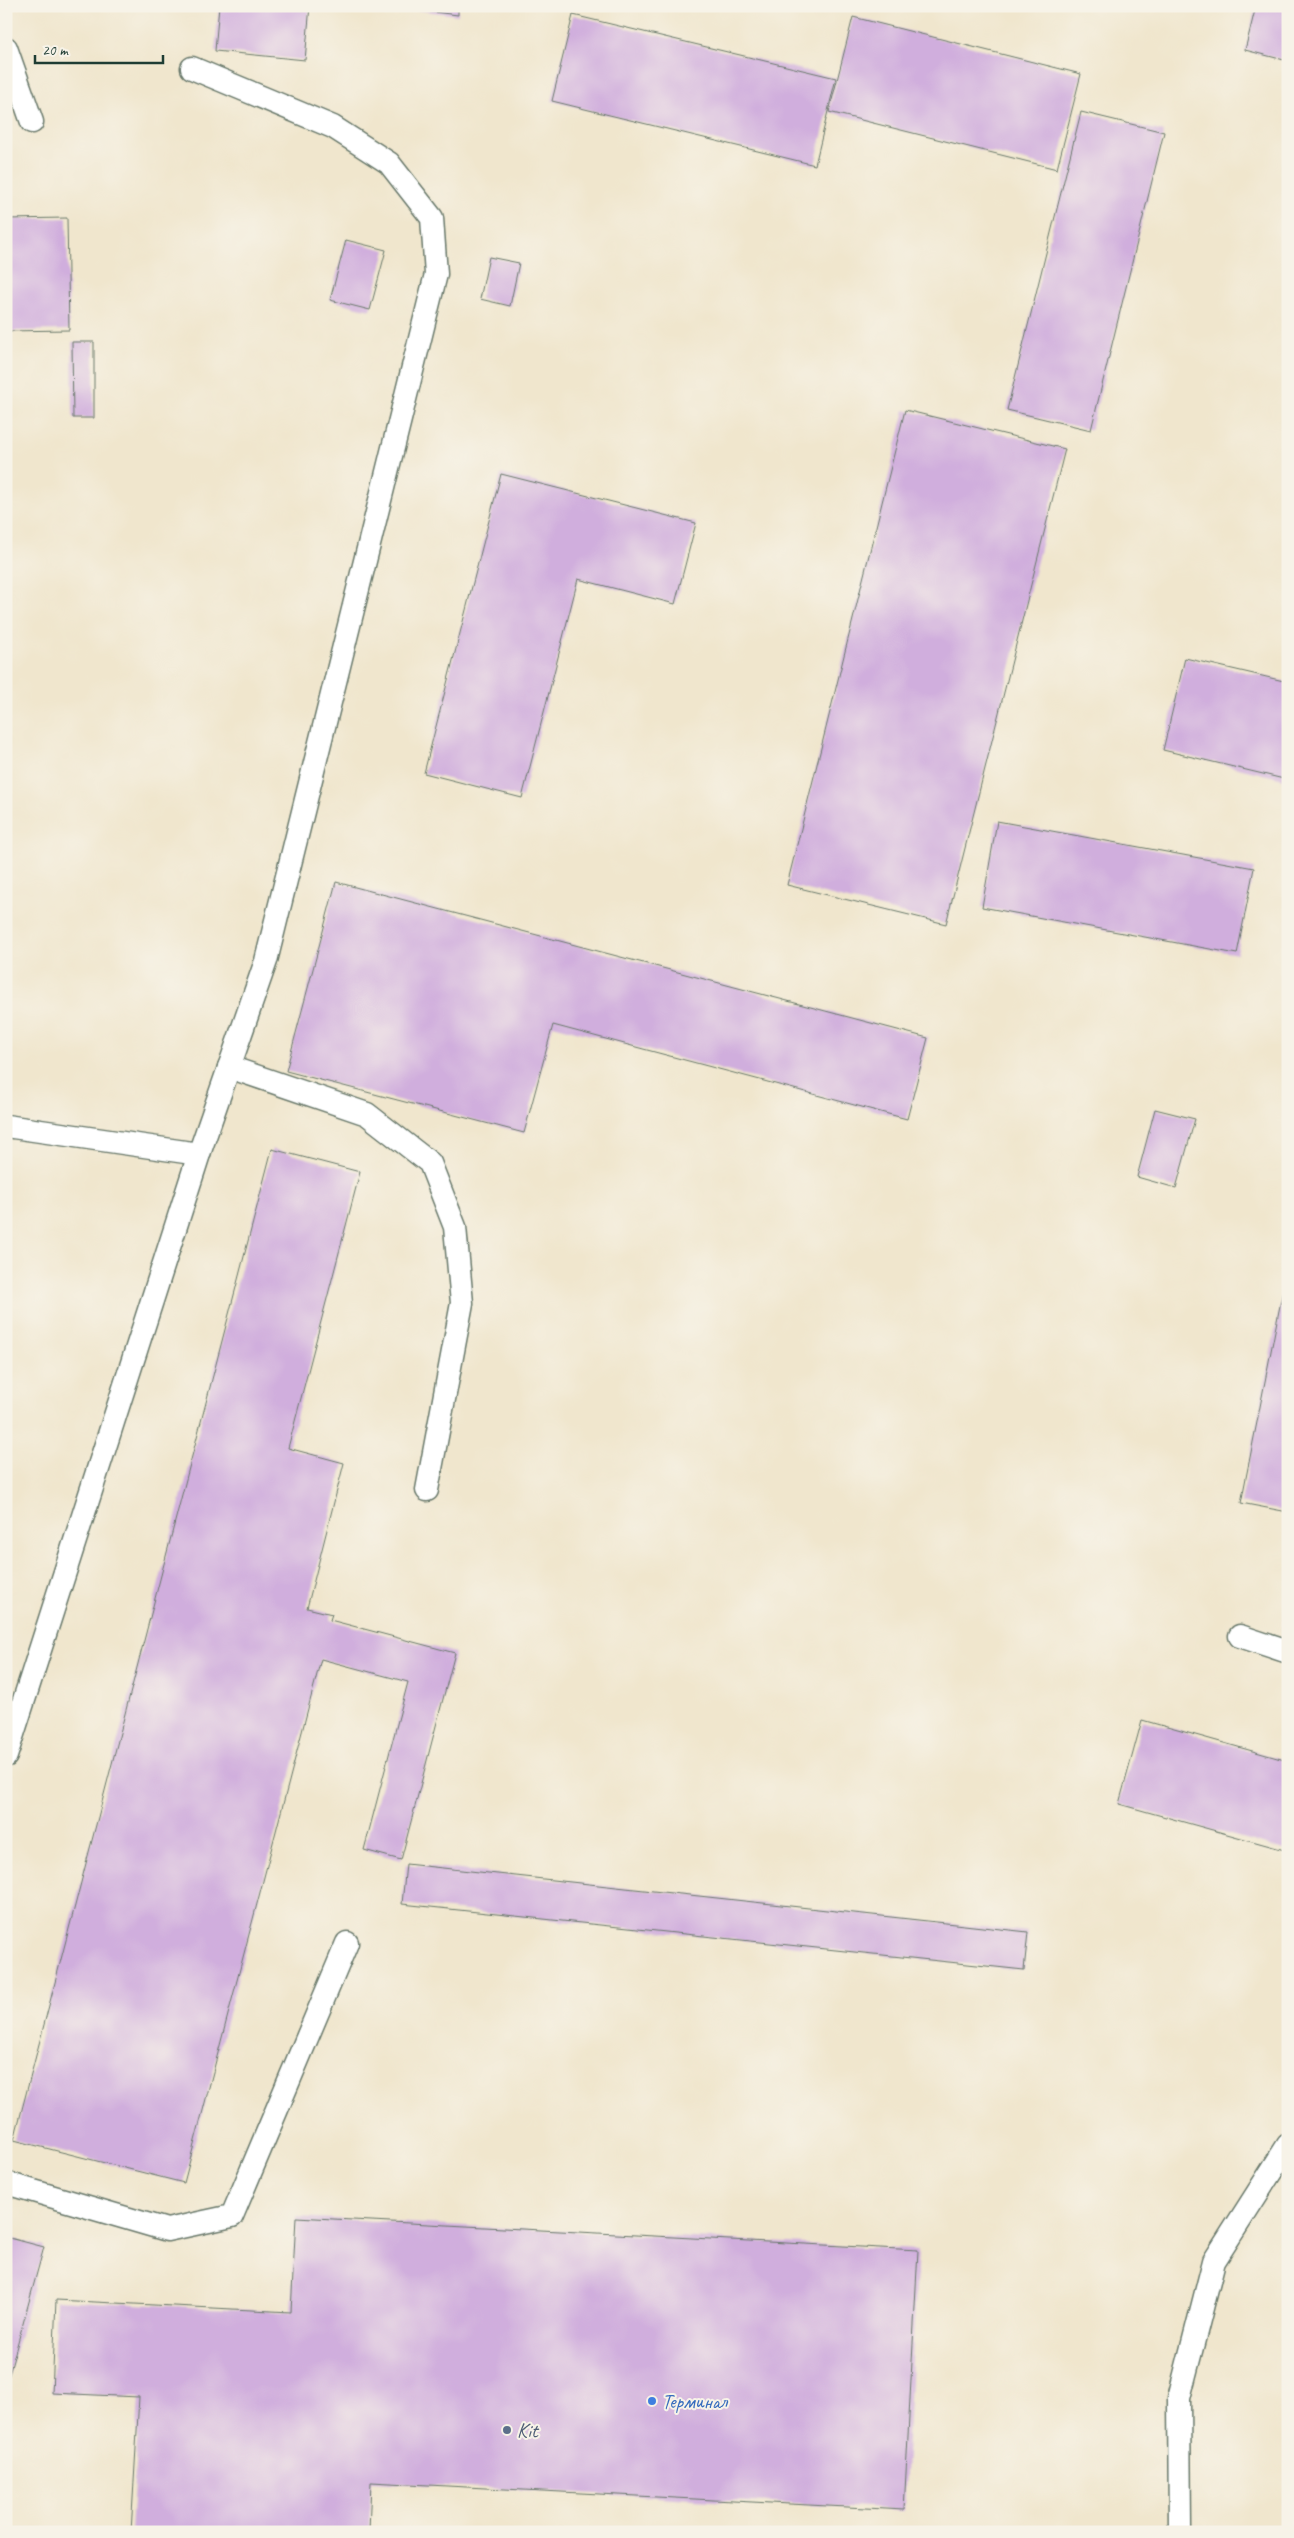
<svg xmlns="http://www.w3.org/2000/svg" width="1294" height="2538" viewBox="0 0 1294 2538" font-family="Caveat,sans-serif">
  <rect width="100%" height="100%" fill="#f7f3e8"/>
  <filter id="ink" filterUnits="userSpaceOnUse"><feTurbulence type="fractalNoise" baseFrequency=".02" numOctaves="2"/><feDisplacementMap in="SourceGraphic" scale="10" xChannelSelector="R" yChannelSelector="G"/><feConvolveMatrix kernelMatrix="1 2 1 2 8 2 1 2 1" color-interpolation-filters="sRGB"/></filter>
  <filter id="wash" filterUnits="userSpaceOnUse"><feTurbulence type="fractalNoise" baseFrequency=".0096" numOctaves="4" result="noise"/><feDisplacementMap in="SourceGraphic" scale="20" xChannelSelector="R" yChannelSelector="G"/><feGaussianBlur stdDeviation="1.12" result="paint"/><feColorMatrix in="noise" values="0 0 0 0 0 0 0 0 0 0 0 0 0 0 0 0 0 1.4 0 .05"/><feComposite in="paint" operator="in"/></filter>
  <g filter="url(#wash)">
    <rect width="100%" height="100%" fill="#f0e6cd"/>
    <g id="blocks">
      <!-- building -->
      <g fill="#d0aedd">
        <path d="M 219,6 L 310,6 L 305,60 L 215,51 Z"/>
        <path d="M 385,6 L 458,6 L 458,15 Z"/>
        <path d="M 1256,6 L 1288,6 L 1288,61 L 1245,50 Z"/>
        <path d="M 573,15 L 836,78 L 815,165 L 552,101 Z"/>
        <path d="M 853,17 L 1081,74 L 1057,169 L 829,112 Z"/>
        <path d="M 1081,112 L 1164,132 L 1091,430 L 1007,410 Z"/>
        <path d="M 67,218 L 69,330 L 6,331 L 6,219 Z"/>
        <path d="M 346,240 L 386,250 L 370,310 L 330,300 Z"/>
        <path d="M 489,257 L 519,263 L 510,306 L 480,299 Z"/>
        <path d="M 72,342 L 94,342 L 94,418 L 73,418 Z"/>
        <path d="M 905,410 L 1065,449 L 946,924 L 787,885 Z"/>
        <path d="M 501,474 L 696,523 L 675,604 L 578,579 L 522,798 L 424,773 Z"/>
        <path d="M 1185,658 L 1288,682 L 1288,780 L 1163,750 Z"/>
        <path d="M 997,821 L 1254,868 L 1237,954 L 982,907 Z"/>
        <path d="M 336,882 L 928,1038 L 907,1119 L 553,1025 L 524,1133 L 286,1071 Z"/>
        <path d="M 1155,1109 L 1195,1119 L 1176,1188 L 1137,1177 Z"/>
        <path d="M 272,1149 L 360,1172 L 288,1448 L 344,1463 L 307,1608 L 332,1614 L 330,1620 L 455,1653 L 401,1860 L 364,1850 L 408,1682 L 321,1659 L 184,2183 L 14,2140 Z"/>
        <path d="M 1287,1270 L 1288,1270 L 1288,1512 L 1241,1503 Z"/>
        <path d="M 1142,1720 L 1288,1761 L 1288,1851 L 1119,1804 Z"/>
        <path d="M 406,1864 L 1028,1932 L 1024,1970 L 402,1904 Z"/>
        <path d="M 296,2217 L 918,2250 L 904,2510 L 371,2482 L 369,2532 L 131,2532 L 139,2397 L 52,2393 L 56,2300 L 291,2312 Z"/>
        <path d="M 6,2237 L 44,2247 L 7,2382 L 6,2382 Z"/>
      </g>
    </g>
  </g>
  <g filter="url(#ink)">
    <use href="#blocks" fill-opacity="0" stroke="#68786a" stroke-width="1"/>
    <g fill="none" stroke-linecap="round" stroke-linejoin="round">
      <defs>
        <g id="lane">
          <path d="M 6,48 L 32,122"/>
          <path d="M 229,1067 L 367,1114 L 430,1163 L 455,1227 L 462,1303 L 427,1490"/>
          <path d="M 6,1126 L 199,1154 L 266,961 L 436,274 L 432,218 L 389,163 L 333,127 L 192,68"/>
          <path d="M 1240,1636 L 1288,1652"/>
          <path d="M 6,1756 L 199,1154"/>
          <path d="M 6,2183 L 167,2230 L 232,2216 L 347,1943"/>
          <path d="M 1180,2532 L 1179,2398 L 1214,2261 L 1288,2145"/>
        </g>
      </defs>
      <!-- lane casing -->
      <use href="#lane" stroke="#68786a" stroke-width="25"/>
      <!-- lane -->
      <use href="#lane" stroke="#fff" stroke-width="22"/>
    </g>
  </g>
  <!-- markers -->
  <circle fill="#3f7fe0" stroke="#f7f3e8" stroke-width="2" cx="652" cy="2401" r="5"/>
  <circle fill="#5c6f8a" stroke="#f7f3e8" stroke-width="2" cx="507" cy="2430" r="5"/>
  <g text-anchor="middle" stroke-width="4" stroke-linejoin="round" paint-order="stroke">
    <!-- shop labels -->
    <g font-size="20" fill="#366cbe" stroke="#f7f3e8" text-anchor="start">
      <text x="662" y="2408">Терминал</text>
    </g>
    <!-- service labels -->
    <g font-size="20" fill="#4e5e75" stroke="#f7f3e8" text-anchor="start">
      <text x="517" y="2437">Kit</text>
    </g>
  </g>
  <!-- margin -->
  <rect width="1294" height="2538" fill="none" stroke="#f7f3e8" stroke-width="25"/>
  <!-- scale -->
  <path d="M35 55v8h128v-8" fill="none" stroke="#1f3d34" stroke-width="2.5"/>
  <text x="42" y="55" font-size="15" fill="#1f3d34" stroke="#f7f3e8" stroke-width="4" paint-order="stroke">20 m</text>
</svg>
